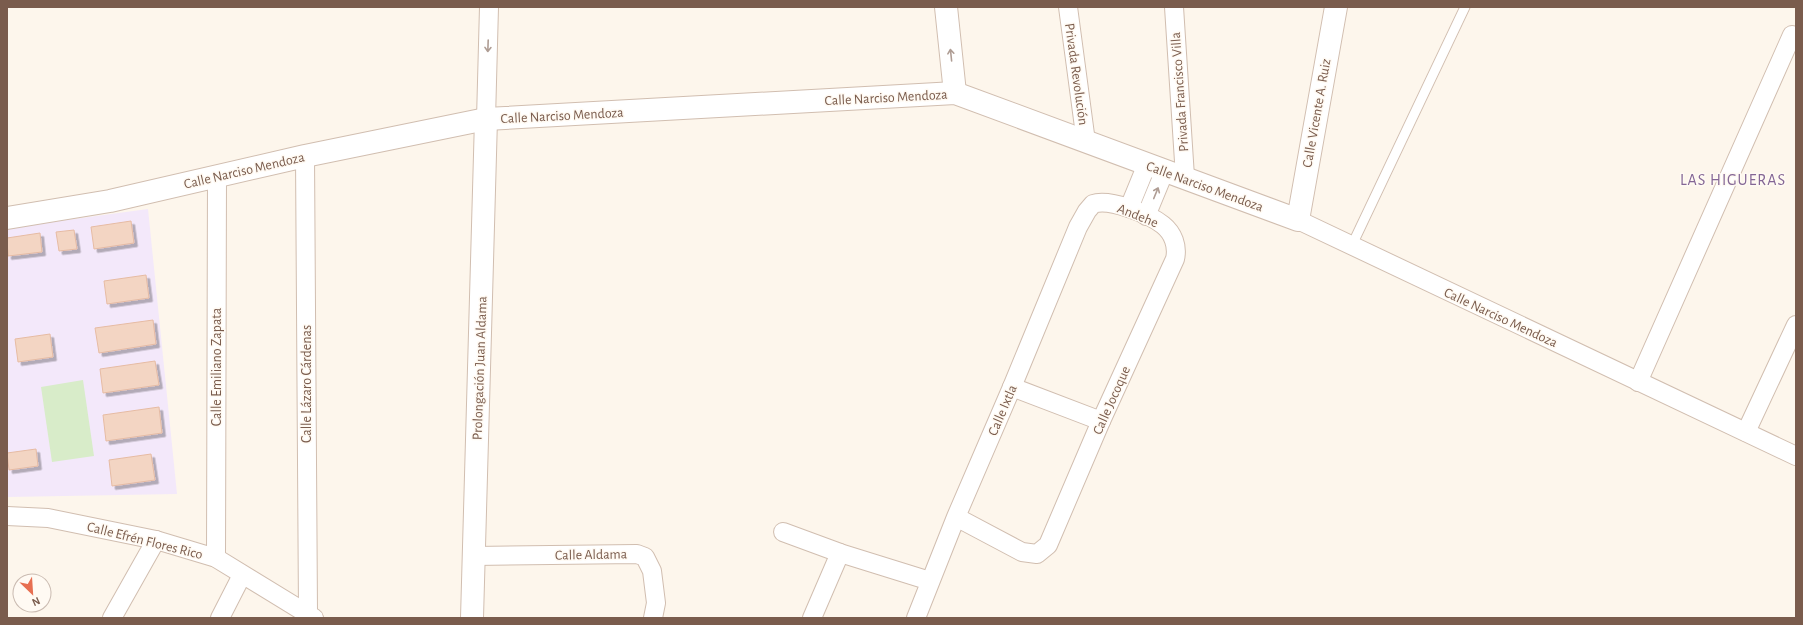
<svg xmlns="http://www.w3.org/2000/svg" width="1803" height="625" viewBox="0 0 1803 625" font-family="'Alegreya Sans',sans-serif">
  <defs>
    <filter id="shadow"><feDropShadow dx="3.5" dy="3.5" stdDeviation="0" flood-color="#0004"/></filter>
  </defs>
  <rect width="100%" height="100%" fill="#fdf6ec"/>
  <!-- education -->
  <path fill="#f3e8fa" d="M 148,209 L 177,494 L 8,497 L 7,228 Z"/>
  <!-- green -->
  <path fill="#d8ecc9" d="M 83,380 L 94,456 L 52,462 L 41,387 Z"/>
  <!-- building -->
  <g fill="#f3d5c3" stroke="#e6bba3" filter="url(#shadow)">
    <path d="M 131,221 L 134,243 L 94,249 L 91,227 Z"/>
    <path d="M 74,230 L 77,249 L 59,251 L 56,232 Z"/>
    <path d="M 40,233 L 42,252 L 8,256 L 7,238 Z"/>
    <path d="M 146,275 L 149,298 L 107,304 L 104,281 Z"/>
    <path d="M 153,320 L 156,344 L 99,353 L 95,328 Z"/>
    <path d="M 50,334 L 53,357 L 18,362 L 15,339 Z"/>
    <path d="M 155,361 L 159,385 L 103,393 L 100,369 Z"/>
    <path d="M 159,407 L 162,433 L 106,441 L 103,415 Z"/>
    <path d="M 36,449 L 38,466 L 9,470 L 7,453 Z"/>
    <path d="M 151,454 L 155,480 L 112,486 L 109,460 Z"/>
  </g>
  <g fill="none" stroke-linecap="round" stroke-linejoin="round">
    <defs>
      <path id="service" d="M 1352,245 L 1465,7"/>
      <g id="minor">
        <path d="M 1068,7 L 1086,142"/>
        <path d="M 1174,7 L 1185,177"/>
        <path d="M 486,119 L 489,7"/>
        <path d="M 305,156 L 308,613"/>
        <path d="M 1129,208 L 1147,164"/>
        <path d="M 1146,216 L 1165,170"/>
        <path d="M 1298,220 L 1796,456"/>
        <path d="M 1638,382 L 1792,35"/>
        <path d="M 1012,387 L 1101,421"/>
        <path d="M 1746,432 L 1796,325"/>
        <path d="M 7,516 L 48,518 L 156,540 L 216,558 L 314,618"/>
        <path d="M 783,532 L 840,553 L 930,581"/>
        <path d="M 474,556 L 637,554 L 645,557 L 652,571 L 656,603 L 653,618"/>
        <path d="M 216,558 L 217,177"/>
        <path d="M 112,618 L 156,540"/>
        <path d="M 220,618 L 242,575"/>
        <path d="M 812,618 L 840,553"/>
        <path d="M 916,618 L 956,517 L 1012,387 L 1078,227 L 1087,211 L 1093,204 C 1109,198 1149,214 1163,225 C 1173,233 1178,246 1175,259 L 1101,421 L 1048,545 L 1037,554 L 1022,552 L 956,517"/>
      </g>
      <g id="tertiary">
        <path d="M 946,7 L 955,93"/>
        <path d="M 7,218 L 110,201 L 305,156 L 486,119 L 955,93 L 1298,220 L 1336,7"/>
        <path d="M 472,618 L 486,119"/>
      </g>
    </defs>
    <!-- service casing -->
    <use href="#service" stroke="#d1beb0" stroke-width="11"/>
    <!-- minor casing -->
    <use href="#minor" stroke="#d1beb0" stroke-width="20"/>
    <!-- tertiary casing -->
    <use href="#tertiary" stroke="#d1beb0" stroke-width="24"/>
    <!-- service -->
    <use href="#service" stroke="#fff" stroke-width="9"/>
    <!-- minor -->
    <use href="#minor" stroke="#fff" stroke-width="18"/>
    <!-- tertiary -->
    <use href="#tertiary" stroke="#fff" stroke-width="22"/>
  </g>
  <!-- one-way arrows -->
  <defs><path id="oneway-shaft" d="M-6 0H5M1.5-3L5.5 0L1.5 3" fill="none" stroke-width="1.6" stroke-linecap="round" stroke-linejoin="round"/></defs>
  <g stroke="#af9d94">
    <use href="#oneway-shaft" transform="translate(488 46) rotate(92)"/>
    <use href="#oneway-shaft" transform="translate(951 55) rotate(-96)"/>
    <use href="#oneway-shaft" transform="translate(1156 193) rotate(-68)"/>
  </g>
  <g text-anchor="middle" stroke-width="3" stroke-linejoin="round" paint-order="stroke">
    <!-- street labels -->
    <g font-size="14" fill="#7a5c4d" stroke="#fffaf3">
      <text transform="translate(1077 74) rotate(82)" y="5">Privada Revolución</text>
      <text transform="translate(1179 92) rotate(-94)" y="5">Privada Francisco Villa</text>
      <text transform="translate(886 97) rotate(-3)" y="5">Calle Narciso Mendoza</text>
      <text transform="translate(1316 113) rotate(-80)" y="5">Calle Vicente A. Ruiz</text>
      <text transform="translate(562 115) rotate(-3)" y="5">Calle Narciso Mendoza</text>
      <text transform="translate(244 170) rotate(-13)" y="5">Calle Narciso Mendoza</text>
      <text transform="translate(1205 186) rotate(20)" y="5">Calle Narciso Mendoza</text>
      <text transform="translate(1138 215) rotate(22)" y="5">Andehe</text>
      <text transform="translate(1501 317) rotate(25)" y="5">Calle Narciso Mendoza</text>
      <text transform="translate(216 367) rotate(-90)" y="5">Calle Emiliano Zapata</text>
      <text transform="translate(479 368) rotate(-88)" y="5">Prolongación Juan Aldama</text>
      <text transform="translate(306 384) rotate(-90)" y="5">Calle Lázaro Cárdenas</text>
      <text transform="translate(1111 400) rotate(-66)" y="5">Calle Jocoque</text>
      <text transform="translate(1002 410) rotate(-67)" y="5">Calle Ixtla</text>
      <text transform="translate(145 540) rotate(14)" y="5">Calle Efrén Flores Rico</text>
      <text transform="translate(591 554) rotate(-1)" y="5">Calle Aldama</text>
    </g>
    <!-- quarter labels -->
    <g font-size="16" letter-spacing="1" fill="#846695" stroke="#fffaf3">
      <text x="1733" y="185">LAS HIGUERAS</text>
    </g>
  </g>
  <!-- border -->
  <rect width="1803" height="625" fill="none" stroke="#7a5c4d" stroke-width="16"/>
  <!-- north arrow -->
  <g transform="translate(32 593) rotate(155)"><circle r="19" fill="#fffaf3" stroke="#cabbb1"/>
  <path d="M0-3L7 15L0 10L-7 15Z" fill="#e76f51"/>
  <text y="-6" font-size="11" font-weight="bold" text-anchor="middle" fill="#7a5c4d">N</text>
  </g>
</svg>
